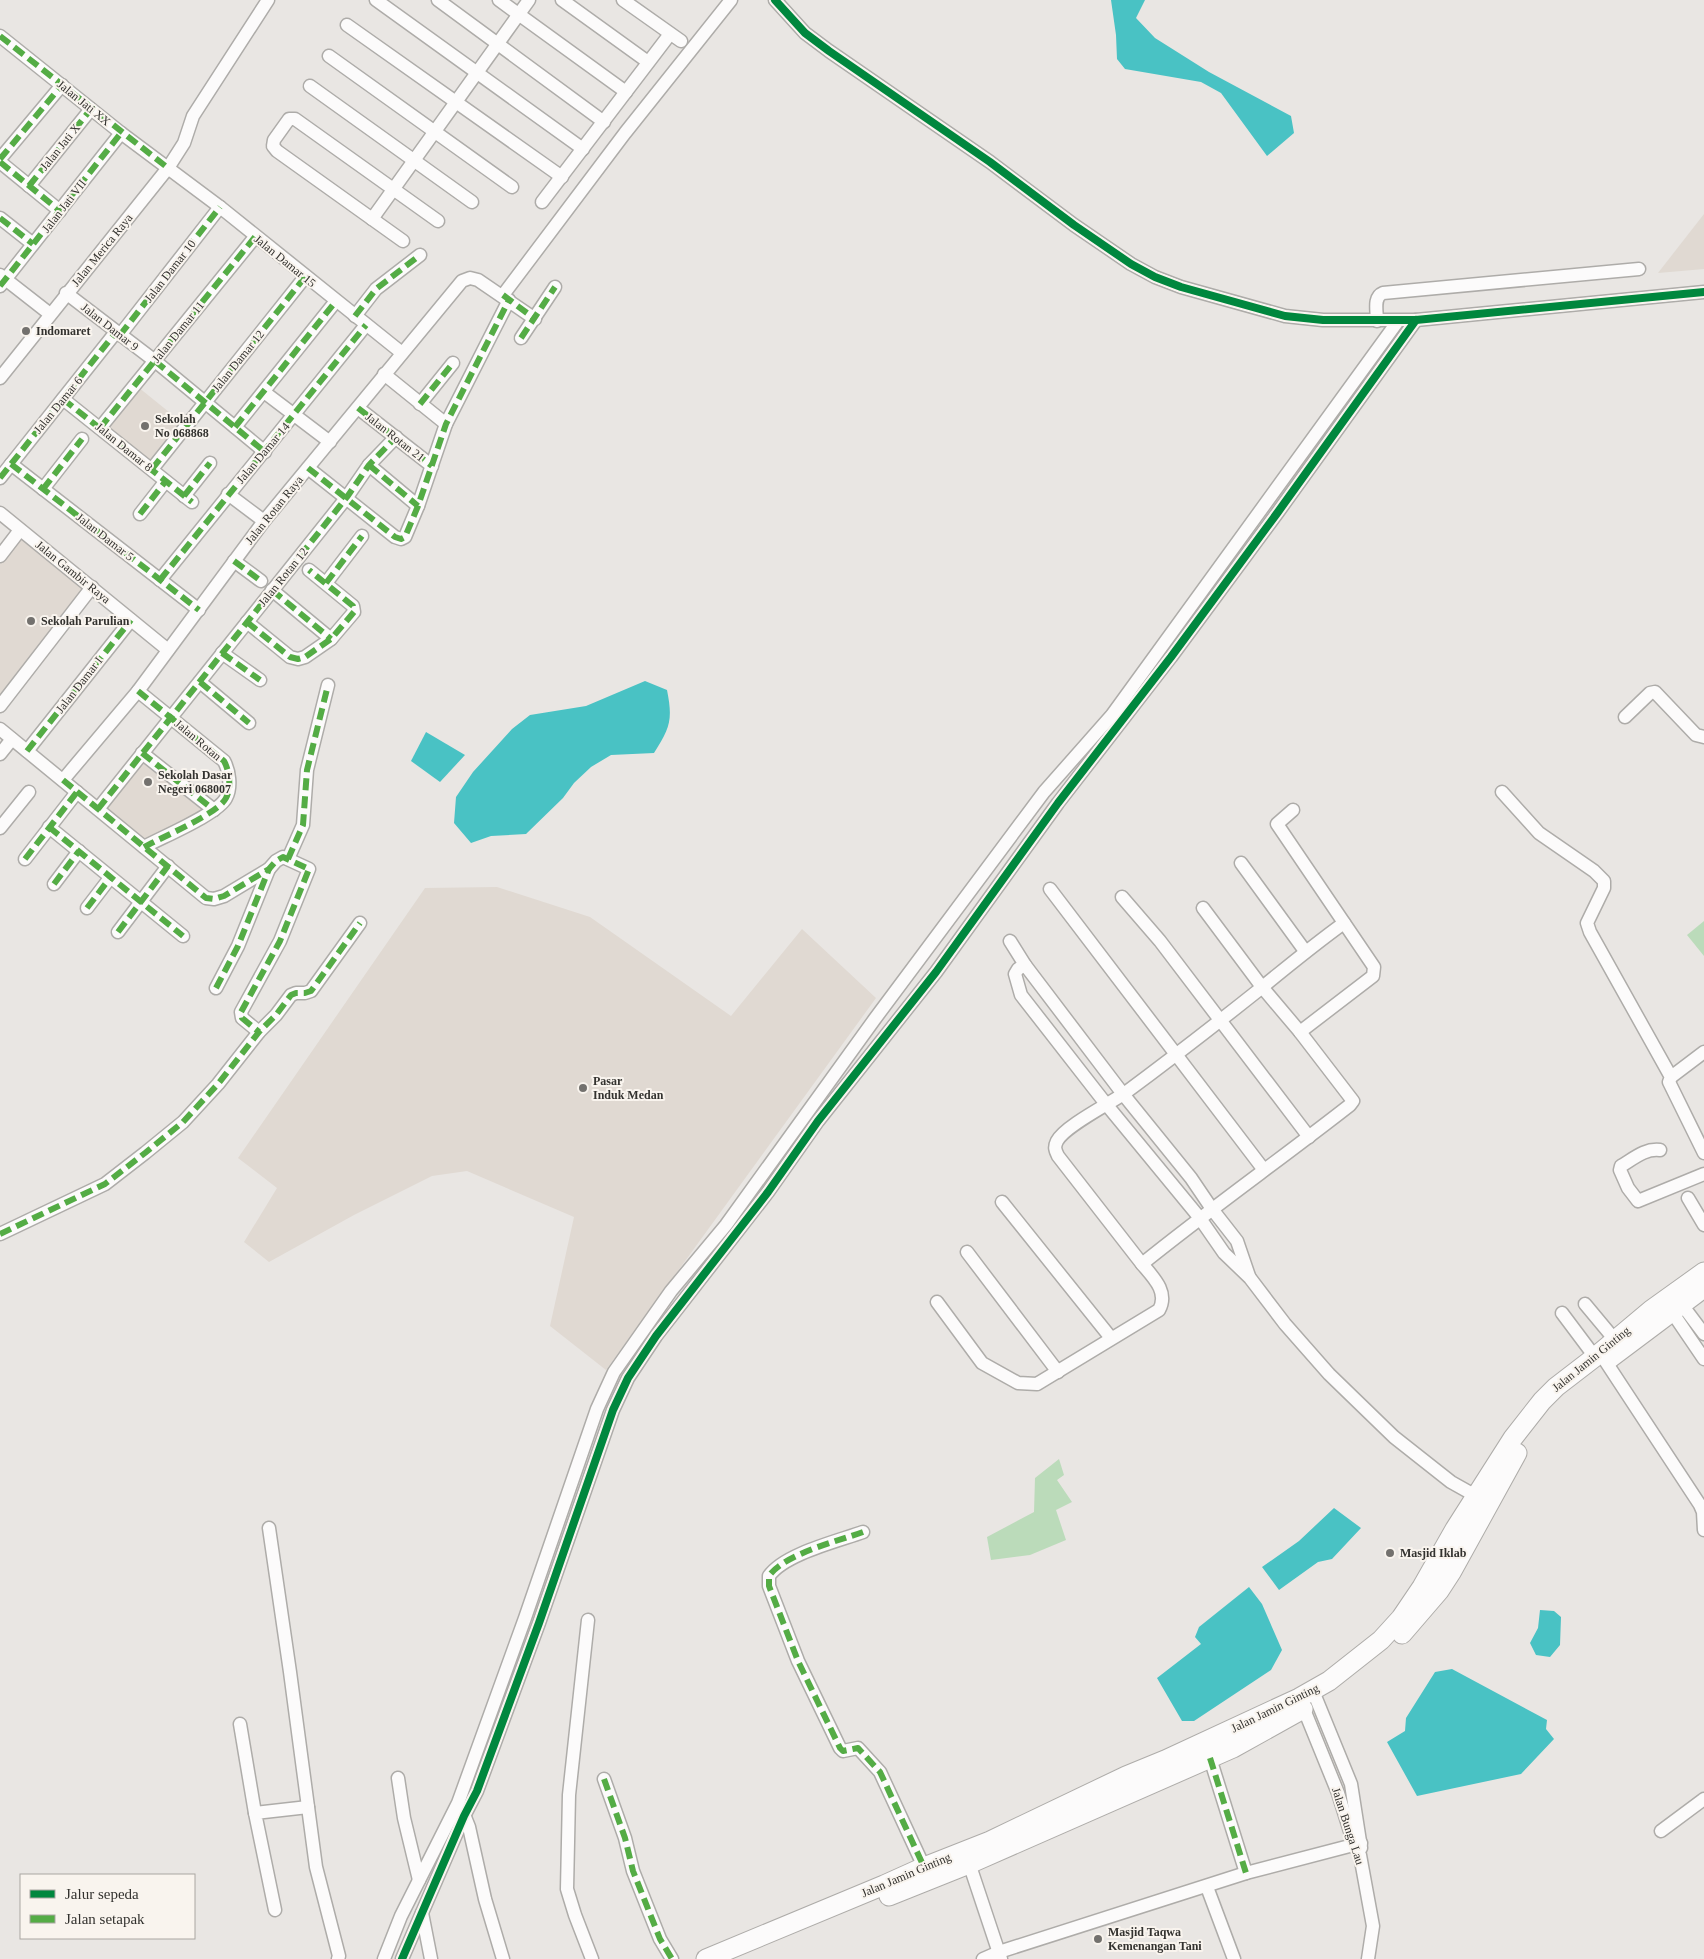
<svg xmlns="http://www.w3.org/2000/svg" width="1704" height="1959" viewBox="0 0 1704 1959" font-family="Georgia,serif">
  <rect width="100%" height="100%" fill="#e9e6e3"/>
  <!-- built -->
  <g fill="#e0d9d2">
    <path d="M 1704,214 L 1704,269 L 1658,273 Z"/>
    <path d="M 138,387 L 185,425 L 152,466 L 105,428 Z"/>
    <path d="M 22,537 L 87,589 L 0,699 L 0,564 Z"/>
    <path d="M 141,756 L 209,808 L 147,843 L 101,808 Z"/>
    <path d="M 497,887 L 590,917 L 731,1016 L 802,929 L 876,998 L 606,1370 L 550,1326 L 574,1217 L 467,1171 L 432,1176 L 354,1215 L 269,1262 L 244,1242 L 277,1188 L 238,1158 L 425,888 Z"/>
  </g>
  <!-- green -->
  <g fill="#bbdbba">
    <path d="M 1704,921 L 1704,956 L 1687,935 Z"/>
    <path d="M 1059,1459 L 1064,1475 L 1057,1480 L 1072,1502 L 1056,1510 L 1066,1540 L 1030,1555 L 991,1560 L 987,1537 L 1034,1512 L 1035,1478 Z"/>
  </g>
  <!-- water -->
  <g fill="#49c2c4">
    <path d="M 1111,0 L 1145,0 L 1136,18 L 1155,38 L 1209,72 L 1291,116 L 1294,133 L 1267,156 L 1221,93 L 1201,82 L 1125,69 L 1117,59 L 1116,35 Z"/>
    <path d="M 645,681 L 667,690 C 673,720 670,728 654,753 L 611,755 L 591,767 L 574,783 L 563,798 L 526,834 L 491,836 L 471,843 L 454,823 L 456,797 L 473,772 L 512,729 L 530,715 L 586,706 Z"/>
    <path d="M 426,732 L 465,755 L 440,782 L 411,761 Z"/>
    <path d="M 1334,1508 L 1361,1528 L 1332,1559 L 1318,1562 L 1279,1590 L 1262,1567 L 1299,1541 Z"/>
    <path d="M 1249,1587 L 1262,1604 L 1282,1650 L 1271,1670 L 1194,1721 L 1182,1721 L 1157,1678 L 1201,1644 L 1195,1637 L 1199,1627 Z"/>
    <path d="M 1540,1610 L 1554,1611 L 1561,1617 L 1560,1645 L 1550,1657 L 1536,1655 L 1530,1643 L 1538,1628 Z"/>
    <path d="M 1452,1669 L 1547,1720 L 1546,1729 L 1554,1739 L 1521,1774 L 1417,1796 L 1387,1742 L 1405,1731 L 1406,1718 L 1435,1672 Z"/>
  </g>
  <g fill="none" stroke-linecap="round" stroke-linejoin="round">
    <defs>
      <g id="minor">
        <path d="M 376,0 L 583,149"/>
        <path d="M 438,0 L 604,122"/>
        <path d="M 499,0 L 626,92"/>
        <path d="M 562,0 L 648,62"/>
        <path d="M 623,0 L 681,41"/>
        <path d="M 775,0 L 805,33 L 829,51 L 990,162 L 1074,225 L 1131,264 L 1155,277 L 1181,287 L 1285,316 L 1323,320 L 1416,320 L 1704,292"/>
        <path d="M 347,25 L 562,177"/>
        <path d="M 0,36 L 121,133 L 220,207 L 402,353"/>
        <path d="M 329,56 L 512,187"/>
        <path d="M 310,86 L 472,202"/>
        <path d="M 0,159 L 62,85"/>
        <path d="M 0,162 L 60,211"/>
        <path d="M 29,186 L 91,109"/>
        <path d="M 542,202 L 670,34"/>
        <path d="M 0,218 L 33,244"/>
        <path d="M 372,219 L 529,0"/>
        <path d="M 403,241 L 277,151 L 273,146 L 274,140 L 289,119 L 295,119 L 438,221"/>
        <path d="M 0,275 L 50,314"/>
        <path d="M 0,286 L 121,133"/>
        <path d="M 66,293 L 155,361 L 265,452"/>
        <path d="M 503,295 L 625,133 L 731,0"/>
        <path d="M 355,316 L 376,289 L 420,255"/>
        <path d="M 1377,321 C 1377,311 1373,297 1383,293 L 1639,269"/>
        <path d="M 120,335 L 220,207"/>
        <path d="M 521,338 L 555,287"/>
        <path d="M 384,374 L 446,424"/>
        <path d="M 0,378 L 168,168 L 184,143 L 193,116 L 268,0"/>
        <path d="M 264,392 L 330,442"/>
        <path d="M 63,399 L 192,502"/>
        <path d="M 420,404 L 453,363"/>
        <path d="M 358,408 L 432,466"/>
        <path d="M 235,427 L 336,301"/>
        <path d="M 100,428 L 255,237"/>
        <path d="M 11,464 L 199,610"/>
        <path d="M 369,465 L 418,506"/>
        <path d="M 308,468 L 395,537 L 401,539 L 405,537 L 418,506 L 446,424 L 509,300"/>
        <path d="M 152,469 L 305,277"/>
        <path d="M 0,478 L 116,332"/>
        <path d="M 43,489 L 82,439"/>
        <path d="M 228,494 L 264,521"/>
        <path d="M 184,496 L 210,463"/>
        <path d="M 0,513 L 168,650"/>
        <path d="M 140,514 L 165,482"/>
        <path d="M 0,556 L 20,530"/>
        <path d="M 234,561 L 261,581"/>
        <path d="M 160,580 L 366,325"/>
        <path d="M 326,583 L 362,536"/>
        <path d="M 272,590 L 331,639"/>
        <path d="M 247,622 L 290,657 L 298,659 L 305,657 L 331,639 L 354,612 L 353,606 L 309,570"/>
        <path d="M 222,653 L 260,680"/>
        <path d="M 200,682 L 249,723"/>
        <path d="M 138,691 L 224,761 C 229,770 232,787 226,798 C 218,814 162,837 144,847"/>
        <path d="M 0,706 L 92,587"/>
        <path d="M 1625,717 L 1650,693 L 1655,692 L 1696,735 L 1704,737"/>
        <path d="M 0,729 L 206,898 L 214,899 L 224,896 L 269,869 L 276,861 L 283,857 L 309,869 L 280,941 L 241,1012 L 242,1018 L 259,1032"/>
        <path d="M 27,751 L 131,620"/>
        <path d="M 142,753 L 214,810"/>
        <path d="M 0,754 L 12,739"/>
        <path d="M 63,780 L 138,691 L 264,521 L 462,281 L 470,278 L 478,280 L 535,319"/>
        <path d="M 1502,792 L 1539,833 L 1594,871 L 1604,881 L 1604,888 L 1587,923 L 1590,932 L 1671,1077 L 1669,1082 L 1704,1153"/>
        <path d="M 98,809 L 347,497 L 369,465 L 396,437"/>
        <path d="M 1293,810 L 1277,824 L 1374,967 L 1373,976 L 1300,1032"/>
        <path d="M 49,827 L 183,936"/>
        <path d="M 0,828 L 29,792"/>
        <path d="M 25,859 L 77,792"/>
        <path d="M 288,859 L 303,825 L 307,770 L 328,685"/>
        <path d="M 1241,863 L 1305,951"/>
        <path d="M 54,884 L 79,851"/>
        <path d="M 1050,889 L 1264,1170"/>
        <path d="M 1122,897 L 1160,941 L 1309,1137"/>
        <path d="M 87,908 L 110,878"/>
        <path d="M 1203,908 L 1262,987 L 1300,1032 L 1353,1101 L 1350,1105 C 1281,1159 1210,1209 1142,1264 L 1058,1156 C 1055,1150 1054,1147 1057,1141 C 1065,1126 1109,1104 1125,1093 C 1171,1059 1216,1024 1260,989 C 1288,966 1315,944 1344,923"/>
        <path d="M 118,932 L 168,866"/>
        <path d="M 1010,941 L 1025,965 L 1123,1094 L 1191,1178 L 1212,1209 L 1237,1241 L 1249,1276"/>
        <path d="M 1025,965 L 1018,969 L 1015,974 L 1021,995 L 1106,1104 L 1199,1217 L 1224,1253 L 1250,1278 L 1285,1324 L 1329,1374 L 1394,1437 L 1451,1482 L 1476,1496"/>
        <path d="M 216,988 L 238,946 L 269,869"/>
        <path d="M 1671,1077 L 1704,1052"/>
        <path d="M 1660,1150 C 1645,1148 1633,1159 1621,1166 L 1620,1170 L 1628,1188 L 1638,1201 L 1704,1174"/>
        <path d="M 1688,1198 L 1704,1225"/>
        <path d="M 1002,1202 L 1111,1338"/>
        <path d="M 0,1234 L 105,1184 L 145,1153 L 183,1122 L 218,1084 L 259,1032 L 276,1015 L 291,995 L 296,993 L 305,993 L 311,991 L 360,923"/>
        <path d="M 967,1252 L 1058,1372"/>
        <path d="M 1677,1298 L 1704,1334"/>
        <path d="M 937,1302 L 982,1363 L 1018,1383 L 1037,1384 L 1159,1310 C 1169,1292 1153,1277 1142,1264"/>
        <path d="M 1585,1304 L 1615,1340"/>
        <path d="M 1672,1312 L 1704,1359"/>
        <path d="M 1562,1313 L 1595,1357"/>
        <path d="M 1606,1362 L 1700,1505 L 1703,1512 L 1704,1530"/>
        <path d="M 269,1528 L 290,1672 L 316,1867 L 339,1956 L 338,1959"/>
        <path d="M 863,1532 C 838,1541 784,1554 769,1576 L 769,1586 L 798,1661 L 840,1748 L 843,1751 L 858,1748 L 880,1772 L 924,1867"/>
        <path d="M 588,1620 L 569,1795 L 567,1889 L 575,1915 L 592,1959"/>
        <path d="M 1313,1691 L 1351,1784 L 1361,1848"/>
        <path d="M 1301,1702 L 1338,1793 L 1354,1844 L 1360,1855 L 1373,1926 L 1368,1959"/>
        <path d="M 240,1724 L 255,1813"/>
        <path d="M 1210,1758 L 1246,1873"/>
        <path d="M 398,1778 L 404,1818 L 419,1880"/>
        <path d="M 604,1779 L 625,1838 L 633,1871 L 660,1939 L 672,1959"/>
        <path d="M 463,1812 L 469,1827 L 485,1899 L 503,1959"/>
        <path d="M 1661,1831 L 1704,1799"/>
        <path d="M 967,1857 L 1001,1959"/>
        <path d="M 1207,1887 L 1234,1959"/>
        <path d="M 275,1910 L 255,1813 L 308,1807"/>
        <path d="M 422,1913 L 431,1959"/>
        <path d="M 384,1959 L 401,1916 L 458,1803 L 525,1618 L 597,1409 L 614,1372 L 671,1291 L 726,1225 L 874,1020 L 1044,792 L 1112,715 L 1398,321"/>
        <path d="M 402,1959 L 464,1816 L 477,1791 L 539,1623 L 613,1410 L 628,1378 L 656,1336 L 768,1192 L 818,1121 L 936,972 L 1058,803 L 1171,657 L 1278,512 L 1416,320"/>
        <path d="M 983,1959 L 999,1952 L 1246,1873 L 1361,1843"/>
      </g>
      <g id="highway">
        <path d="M 1609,1359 L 1701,1290"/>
        <path d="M 1402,1634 L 1439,1591 L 1452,1571 L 1517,1453"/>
        <path d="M 889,1896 L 969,1864 L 1233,1748 L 1303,1709"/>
        <path d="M 706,1959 L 884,1885 L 924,1867 L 990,1841 L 1126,1776 L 1165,1760 L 1299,1698 L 1329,1681 L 1381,1640 L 1401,1618 L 1422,1587 L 1455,1529 L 1513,1438 L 1542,1401 L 1556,1387 L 1595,1357 L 1651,1310 L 1704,1272"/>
      </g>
    </defs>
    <!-- minor casing -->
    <use href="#minor" stroke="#aeaca9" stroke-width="15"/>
    <!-- highway casing -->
    <use href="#highway" stroke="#aeaca9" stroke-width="21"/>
    <!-- minor -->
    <use href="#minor" stroke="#fcfbfb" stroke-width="12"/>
    <!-- highway -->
    <use href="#highway" stroke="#fcfbfb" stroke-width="19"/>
    <!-- quiet -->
    <g stroke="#54ac45" stroke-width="6" stroke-dasharray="12 6" stroke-linecap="butt">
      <path d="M 0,36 L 168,168"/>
      <path d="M 0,159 L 62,85"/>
      <path d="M 0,162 L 60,211"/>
      <path d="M 29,186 L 91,109"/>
      <path d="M 0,218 L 33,244"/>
      <path d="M 0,286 L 121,133"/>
      <path d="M 503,295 L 535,319"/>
      <path d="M 355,316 L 376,289 L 420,255"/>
      <path d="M 120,335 L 220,207"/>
      <path d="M 521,338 L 555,287"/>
      <path d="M 155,361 L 265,452"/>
      <path d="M 63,399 L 192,502"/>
      <path d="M 420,404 L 453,363"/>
      <path d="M 358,408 L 432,466"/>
      <path d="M 235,427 L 336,301"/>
      <path d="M 100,428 L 255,237"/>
      <path d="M 11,464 L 199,610"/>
      <path d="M 369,465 L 418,506"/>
      <path d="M 308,468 L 395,537 L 401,539 L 405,537 L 418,506 L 446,424 L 509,300"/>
      <path d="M 152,469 L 305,277"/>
      <path d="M 0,478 L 116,332"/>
      <path d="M 43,489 L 82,439"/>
      <path d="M 184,496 L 210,463"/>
      <path d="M 140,514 L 165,482"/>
      <path d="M 234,561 L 261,581"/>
      <path d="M 160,580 L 366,325"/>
      <path d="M 326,583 L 362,536"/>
      <path d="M 272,590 L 331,639"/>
      <path d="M 247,622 L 290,657 L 298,659 L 305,657 L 331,639 L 354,612 L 353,606 L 309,570"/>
      <path d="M 222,653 L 260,680"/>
      <path d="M 200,682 L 249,723"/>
      <path d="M 138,691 L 224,761 C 229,770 232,787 226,798 C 218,814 162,837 144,847"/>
      <path d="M 27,751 L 131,620"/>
      <path d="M 142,753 L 214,810"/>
      <path d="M 63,780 L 206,898 L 214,899 L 224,896 L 269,869 L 276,861 L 283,857 L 309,869 L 280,941 L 241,1012 L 242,1018 L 259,1032"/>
      <path d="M 98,809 L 347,497 L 369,465 L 396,437"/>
      <path d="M 49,827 L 183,936"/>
      <path d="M 25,859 L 77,792"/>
      <path d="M 288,859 L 303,825 L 307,770 L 328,685"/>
      <path d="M 54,884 L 79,851"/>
      <path d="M 87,908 L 110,878"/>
      <path d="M 118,932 L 168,866"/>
      <path d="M 216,988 L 238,946 L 269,869"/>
      <path d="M 0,1234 L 105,1184 L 145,1153 L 183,1122 L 218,1084 L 259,1032 L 276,1015 L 291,995 L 296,993 L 305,993 L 311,991 L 360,923"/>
      <path d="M 863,1532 C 838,1541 784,1554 769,1576 L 769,1586 L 798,1661 L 840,1748 L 843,1751 L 858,1748 L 880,1772 L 924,1867"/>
      <path d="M 1210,1758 L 1246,1873"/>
      <path d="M 604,1779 L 625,1838 L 633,1871 L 660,1939 L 672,1959"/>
    </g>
    <defs>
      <g id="cycleway">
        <path d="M 775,0 L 805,33 L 829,51 L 990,162 L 1074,225 L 1131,264 L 1155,277 L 1181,287 L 1285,316 L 1323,320 L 1416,320 L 1704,292"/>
        <path d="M 402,1959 L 464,1816 L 477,1791 L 539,1623 L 613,1410 L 628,1378 L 656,1336 L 768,1192 L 818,1121 L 936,972 L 1058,803 L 1171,657 L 1278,512 L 1416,320"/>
      </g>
    </defs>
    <!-- cycleway casing -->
    <use href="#cycleway" stroke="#f9f4ee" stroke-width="11"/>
    <!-- cycleway -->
    <use href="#cycleway" stroke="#00873e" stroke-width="8"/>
  </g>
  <!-- markers -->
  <g fill="#73716e" stroke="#f9f4ee" stroke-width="2">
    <circle cx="26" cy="331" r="5"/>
    <circle cx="145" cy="426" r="5"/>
    <circle cx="31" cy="621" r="5"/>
    <circle cx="148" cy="782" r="5"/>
    <circle cx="583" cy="1088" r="5"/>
    <circle cx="1390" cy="1553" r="5"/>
    <circle cx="1098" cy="1939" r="5"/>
  </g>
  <g text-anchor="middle" stroke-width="4" stroke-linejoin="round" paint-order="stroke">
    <!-- street labels -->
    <g font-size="12" fill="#33322f" stroke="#f9f4ee">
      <text transform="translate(84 103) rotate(39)" y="4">Jalan Jati XX</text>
      <text transform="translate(60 147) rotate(-51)" y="4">Jalan Jati X</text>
      <text transform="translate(64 206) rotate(-52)" y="4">Jalan Jati VII</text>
      <text transform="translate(102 250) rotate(-51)" y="4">Jalan Merica Raya</text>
      <text transform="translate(285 261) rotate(39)" y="4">Jalan Damar 15</text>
      <text transform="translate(170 271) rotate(-52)" y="4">Jalan Damar 10</text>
      <text transform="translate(110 327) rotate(38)" y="4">Jalan Damar 9</text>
      <text transform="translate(178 332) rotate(-51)" y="4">Jalan Damar 11</text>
      <text transform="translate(238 361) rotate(-51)" y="4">Jalan Damar 12</text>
      <text transform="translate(58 405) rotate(-51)" y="4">Jalan Damar 6</text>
      <text transform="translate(395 437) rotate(38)" y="4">Jalan Rotan 21</text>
      <text transform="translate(124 447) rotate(39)" y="4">Jalan Damar 8</text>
      <text transform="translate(263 453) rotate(-50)" y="4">Jalan Damar 14</text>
      <text transform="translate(274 510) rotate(-51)" y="4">Jalan Rotan Raya</text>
      <text transform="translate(105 537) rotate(38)" y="4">Jalan Damar 5</text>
      <text transform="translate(73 572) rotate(39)" y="4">Jalan Gambir Raya</text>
      <text transform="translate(283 577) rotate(-51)" y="4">Jalan Rotan 12</text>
      <text transform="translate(79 685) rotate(-52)" y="4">Jalan Damar I</text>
      <text transform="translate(198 740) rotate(40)" y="4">Jalan Rotan</text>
      <text transform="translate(1591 1359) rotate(-39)" y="4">Jalan Jamin Ginting</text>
      <text transform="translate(1275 1708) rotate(-26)" y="4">Jalan Jamin Ginting</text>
      <text transform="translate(1348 1826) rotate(72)" y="4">Jalan Bunga Lau</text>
      <text transform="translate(906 1875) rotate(-23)" y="4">Jalan Jamin Ginting</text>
    </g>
    <!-- poi labels -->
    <g font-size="12" font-weight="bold" fill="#33322f" stroke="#f9f4ee" text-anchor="start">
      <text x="36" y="335">Indomaret</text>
      <text x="155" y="423">Sekolah<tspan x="155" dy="14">No 068868</tspan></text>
      <text x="41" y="625">Sekolah Parulian</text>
      <text x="158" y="779">Sekolah Dasar<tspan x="158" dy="14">Negeri 068007</tspan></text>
      <text x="593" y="1085">Pasar<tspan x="593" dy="14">Induk Medan</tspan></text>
      <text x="1400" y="1557">Masjid Iklab</text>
      <text x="1108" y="1936">Masjid Taqwa<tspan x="1108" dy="14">Kemenangan Tani</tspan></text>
    </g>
  </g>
  <!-- legend -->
  <rect x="20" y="1874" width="175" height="65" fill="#f9f4ee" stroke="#aaa6a2"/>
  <rect x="30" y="1890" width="25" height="8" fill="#00873e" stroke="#aaa6a2"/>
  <text x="65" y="1899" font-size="15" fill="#33322f">Jalur sepeda</text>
  <rect x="30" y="1915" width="25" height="8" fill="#54ac45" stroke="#aaa6a2"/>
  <text x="65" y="1924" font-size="15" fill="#33322f">Jalan setapak</text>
</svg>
